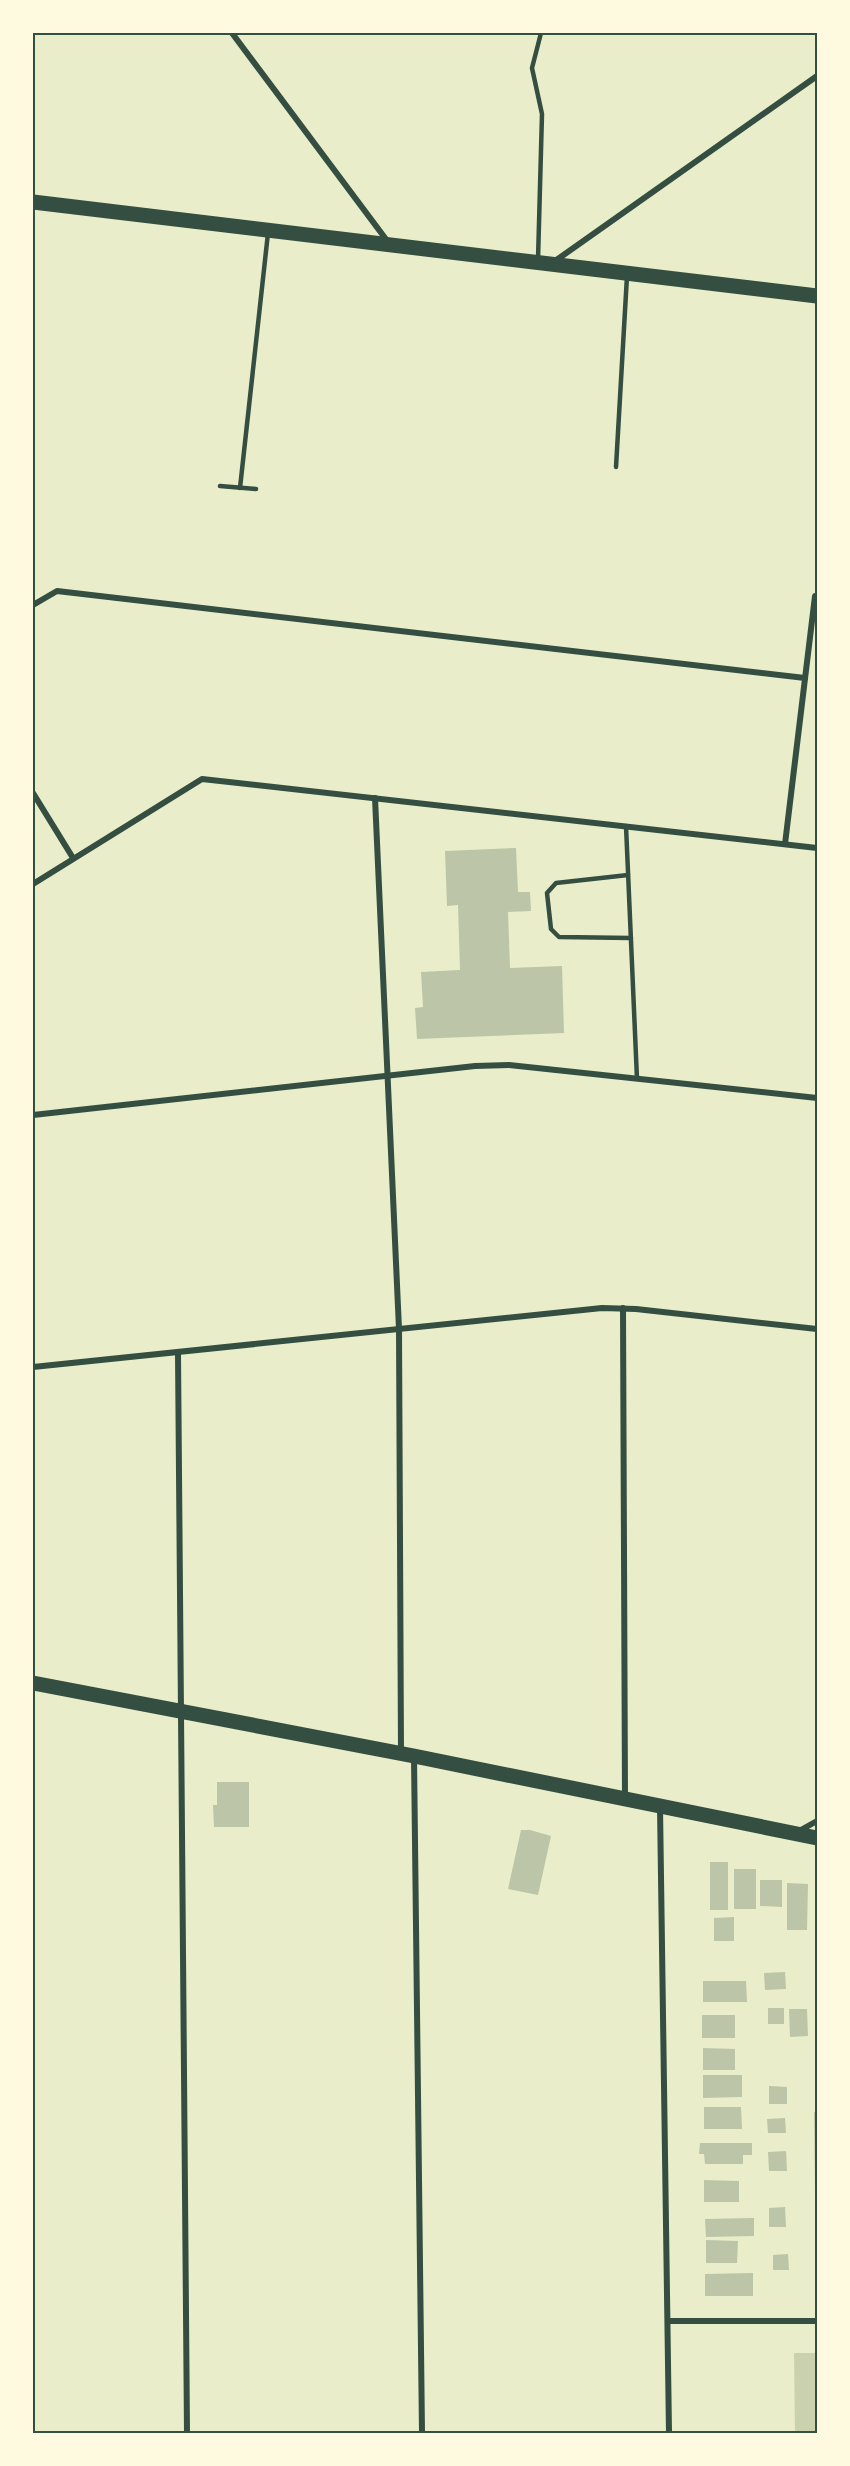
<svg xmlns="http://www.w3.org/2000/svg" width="850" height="2466" viewBox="0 0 850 2466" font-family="Karla,sans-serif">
  <rect width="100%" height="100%" fill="#e9edc9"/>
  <!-- green -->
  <path fill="#cad2ad" d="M 794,2353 L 817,2353 L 817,2433 L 795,2433 Z"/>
  <!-- building -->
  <g fill="#bcc5a7">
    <path d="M 516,848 L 518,892 L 530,892 L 531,911 L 508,912 L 510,968 L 562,966 L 564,1033 L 417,1039 L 415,1008 L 423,1007 L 421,972 L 460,970 L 458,905 L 447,906 L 445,851 Z"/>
    <path d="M 217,1782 L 249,1782 L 249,1827 L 214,1827 L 213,1805 L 217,1805 Z"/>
    <path d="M 521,1830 L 530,1830 L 551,1836 L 538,1895 L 508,1889 Z"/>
    <rect x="710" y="1862" width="18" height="48"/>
    <rect x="734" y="1869" width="22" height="40"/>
    <path d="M 760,1880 L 782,1880 L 782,1907 L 760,1906 Z"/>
    <path d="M 787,1883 L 808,1884 L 807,1930 L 787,1930 Z"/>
    <path d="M 734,1917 L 734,1941 L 714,1941 L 714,1918 Z"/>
    <path d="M 785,1972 L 786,1989 L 765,1990 L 764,1973 Z"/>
    <path d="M 703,1981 L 746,1981 L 747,2002 L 703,2002 Z"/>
    <rect x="768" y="2008" width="16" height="16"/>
    <path d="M 789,2009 L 807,2009 L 808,2036 L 790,2037 Z"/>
    <rect x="702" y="2015" width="33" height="23"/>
    <path d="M 703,2048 L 735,2049 L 735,2070 L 703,2070 Z"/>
    <path d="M 703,2075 L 742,2075 L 742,2097 L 703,2098 Z"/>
    <path d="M 769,2086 L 787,2087 L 787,2104 L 769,2104 Z"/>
    <path d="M 704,2107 L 741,2107 L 742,2129 L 704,2129 Z"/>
    <path d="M 814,2112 L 817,2112 L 817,2189 L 815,2189 Z"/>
    <path d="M 785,2118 L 786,2133 L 768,2133 L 767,2119 Z"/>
    <path d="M 700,2143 L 752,2143 L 752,2155 L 743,2155 L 743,2164 L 705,2164 L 704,2154 L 699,2154 Z"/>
    <path d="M 786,2151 L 787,2171 L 769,2171 L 768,2152 Z"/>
    <path d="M 704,2180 L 739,2181 L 739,2202 L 704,2202 Z"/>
    <path d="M 785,2207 L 786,2227 L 769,2227 L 769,2208 Z"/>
    <path d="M 754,2218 L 754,2236 L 706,2237 L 705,2219 Z"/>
    <path d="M 706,2240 L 738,2241 L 737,2263 L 706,2263 Z"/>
    <path d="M 788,2254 L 789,2270 L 773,2270 L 773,2255 Z"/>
    <path d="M 753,2273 L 753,2296 L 705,2296 L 705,2274 Z"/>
  </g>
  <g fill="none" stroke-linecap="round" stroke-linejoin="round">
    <!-- service -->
    <g stroke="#344e41" stroke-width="4.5">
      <path d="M 538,260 L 542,114 L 532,68 L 541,33"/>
      <path d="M 616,467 L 627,276"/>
      <path d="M 220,486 L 256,489"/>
      <path d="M 240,488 L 268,233"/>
      <path d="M 626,826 L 637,1079"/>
      <path d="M 628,875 L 556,883 L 547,893 L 551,929 L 559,937 L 631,938"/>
    </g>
    <!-- minor -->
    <g stroke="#344e41" stroke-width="6">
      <path d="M 232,33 L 388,242"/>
      <path d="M 555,261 L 817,76"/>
      <path d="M 33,605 L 57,591 L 805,678"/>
      <path d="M 33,793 L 73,858"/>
      <path d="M 375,798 L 399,1329 L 401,1753"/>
      <path d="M 785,844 L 815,596 L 817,597"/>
      <path d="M 33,884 L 202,779 L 817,848"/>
      <path d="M 33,1115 L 475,1066 L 509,1065 L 817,1098"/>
      <path d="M 623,1308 L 625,1799"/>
      <path d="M 178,1353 L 187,2433"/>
      <path d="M 33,1367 L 602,1308 L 636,1309 L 817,1329"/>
      <path d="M 414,1757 L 422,2433"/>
      <path d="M 660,1807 L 669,2433"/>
      <path d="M 799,1831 L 817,1821"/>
      <path d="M 668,2321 L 817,2321"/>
    </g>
    <!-- primary -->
    <g stroke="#344e41" stroke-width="15">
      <path d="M 33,202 L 817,296"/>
      <path d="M 33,1683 L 414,1756 L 817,1838"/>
    </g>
  </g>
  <!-- border -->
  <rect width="850" height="2466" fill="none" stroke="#fefae0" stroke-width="69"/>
  <rect x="34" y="34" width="782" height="2398" fill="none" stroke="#344e41" stroke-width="2"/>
</svg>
